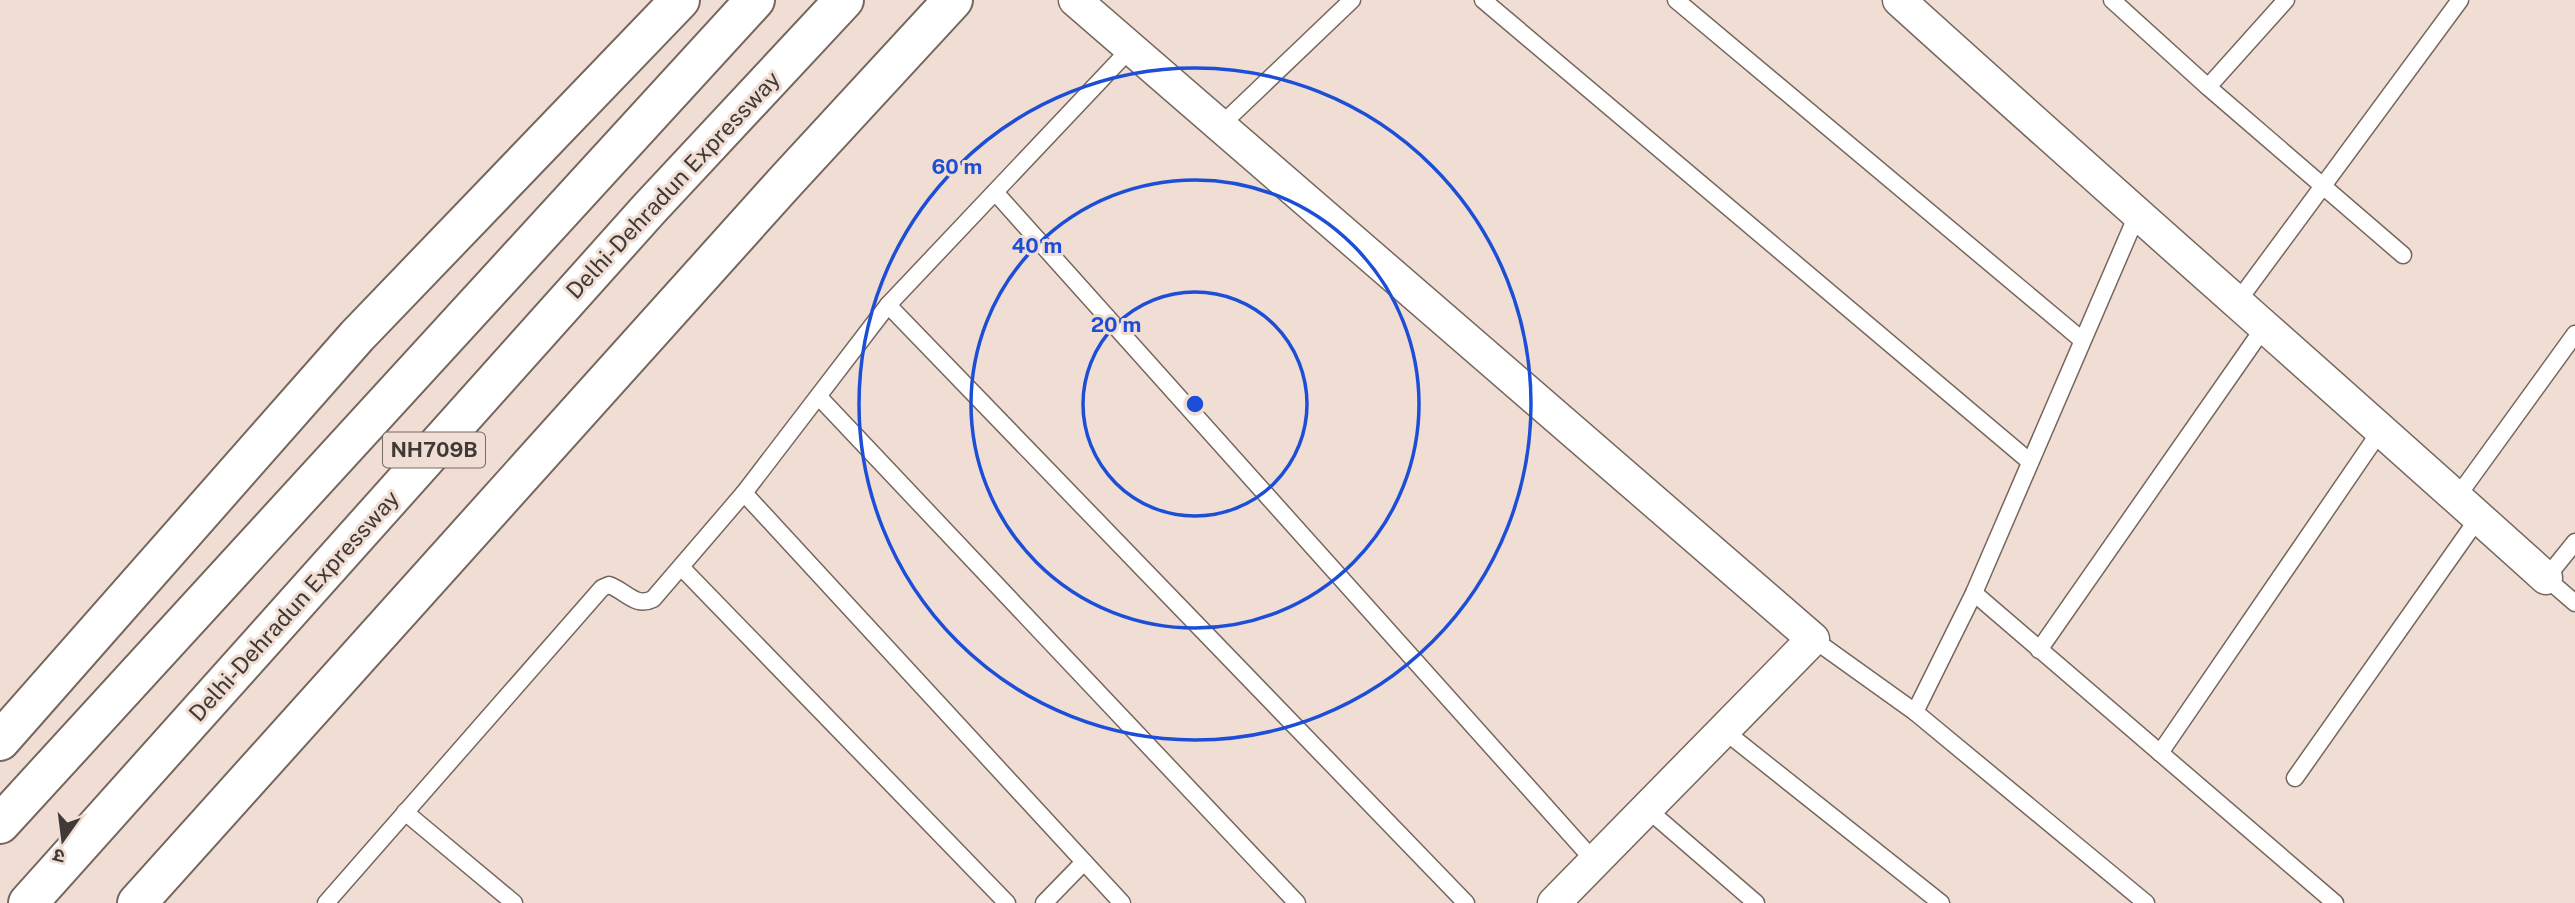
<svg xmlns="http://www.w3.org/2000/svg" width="2575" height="903" viewBox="0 0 2575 903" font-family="'Public Sans','Noto Sans Devanagari',sans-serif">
  <rect width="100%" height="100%" fill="#f0ded4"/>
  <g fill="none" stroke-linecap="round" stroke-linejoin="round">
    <defs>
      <g id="lane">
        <path d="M 1483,0 L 2029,461"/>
        <path d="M 1676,0 L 2082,340"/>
        <path d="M 2112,0 L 2208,87 L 2403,255"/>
        <path d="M 2208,87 L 2286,0"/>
        <path d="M 1220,126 L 1352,0"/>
        <path d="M 995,192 L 1596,863"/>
        <path d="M 2238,301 L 2460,0"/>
        <path d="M 888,305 L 1466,903"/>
        <path d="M 819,397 L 1297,903"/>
        <path d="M 744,493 L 1122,903"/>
        <path d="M 2457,497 L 2575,334"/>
        <path d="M 2575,542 L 2546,578 L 2575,603"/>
        <path d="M 681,567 L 1007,903"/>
        <path d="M 1974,593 L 2335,903"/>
        <path d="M 1813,639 L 1915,712 L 2146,903"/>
        <path d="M 2039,650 L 2265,326"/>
        <path d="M 1915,712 L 1974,593 L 2137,215"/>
        <path d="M 1722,729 L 1941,903"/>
        <path d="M 2160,753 L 2381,430"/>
        <path d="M 2295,778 L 2479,517"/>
        <path d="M 1646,808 L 1756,903"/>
        <path d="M 405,812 L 514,903"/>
        <path d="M 326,903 L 602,588 L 609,585 C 626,591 635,608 653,599 L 744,493 L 888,305 L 1131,48"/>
        <path d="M 1044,903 L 1084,862"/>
      </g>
      <g id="street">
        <path d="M 1075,0 L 1813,639 L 1554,903"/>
        <path d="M 1899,0 C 2113,194 2331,384 2546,578"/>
      </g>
      <g id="secondary">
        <path d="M 0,741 L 357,336 L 680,0"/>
        <path d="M 137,903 L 786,181 L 953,0"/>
      </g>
      <g id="highway">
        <path d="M 0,824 L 755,0"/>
        <path d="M 28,903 L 649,209 L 844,0"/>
      </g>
    </defs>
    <!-- lane casing -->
    <use href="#lane" stroke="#76675e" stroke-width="19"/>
    <!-- street casing -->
    <use href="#street" stroke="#76675e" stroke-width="35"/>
    <!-- secondary casing -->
    <use href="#secondary" stroke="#76675e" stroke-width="42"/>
    <!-- highway casing -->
    <use href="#highway" stroke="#76675e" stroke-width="42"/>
    <!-- lane -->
    <use href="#lane" stroke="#fff" stroke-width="16"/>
    <!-- street -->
    <use href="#street" stroke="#fff" stroke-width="32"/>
    <!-- secondary -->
    <use href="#secondary" stroke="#fff" stroke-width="38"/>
    <!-- highway -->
    <use href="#highway" stroke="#fff" stroke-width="38"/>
  </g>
  <!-- distance rings -->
  <g fill="none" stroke="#1d4ed8" stroke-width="3.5">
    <circle cx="1195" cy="404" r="112"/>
    <circle cx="1195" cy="404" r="224"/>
    <circle cx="1195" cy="404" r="336"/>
  </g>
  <g text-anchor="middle" stroke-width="6" stroke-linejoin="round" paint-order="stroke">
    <!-- shield labels -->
    <rect fill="#f0ded4" stroke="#756b65" stroke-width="2" x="383" y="432.5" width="102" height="35" rx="5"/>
    <g font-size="21" font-weight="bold" fill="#403a36">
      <text x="434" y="457">NH709B</text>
    </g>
    <!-- street labels -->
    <g font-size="23" fill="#403a36" stroke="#f0ded4">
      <text transform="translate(673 185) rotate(-47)" y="8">Delhi-Dehradun Expressway</text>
      <text transform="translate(294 606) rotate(-48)" y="8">Delhi-Dehradun Expressway</text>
    </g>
  </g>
  <circle cx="1195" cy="404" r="10" fill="#1d4ed8" stroke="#f0ded4" stroke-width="3.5"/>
  <g font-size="21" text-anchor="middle" font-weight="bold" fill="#1d4ed8" stroke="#f0ded4" stroke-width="6" stroke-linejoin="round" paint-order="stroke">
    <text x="957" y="174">60 m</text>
    <text x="1037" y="253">40 m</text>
    <text x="1116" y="332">20 m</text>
  </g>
  <!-- north arrow -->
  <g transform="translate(63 840) rotate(194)" stroke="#f0ded4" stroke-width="5" paint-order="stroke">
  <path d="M0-5L12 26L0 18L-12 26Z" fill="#403a36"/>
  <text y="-10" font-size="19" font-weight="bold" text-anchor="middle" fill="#403a36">उ</text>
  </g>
</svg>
